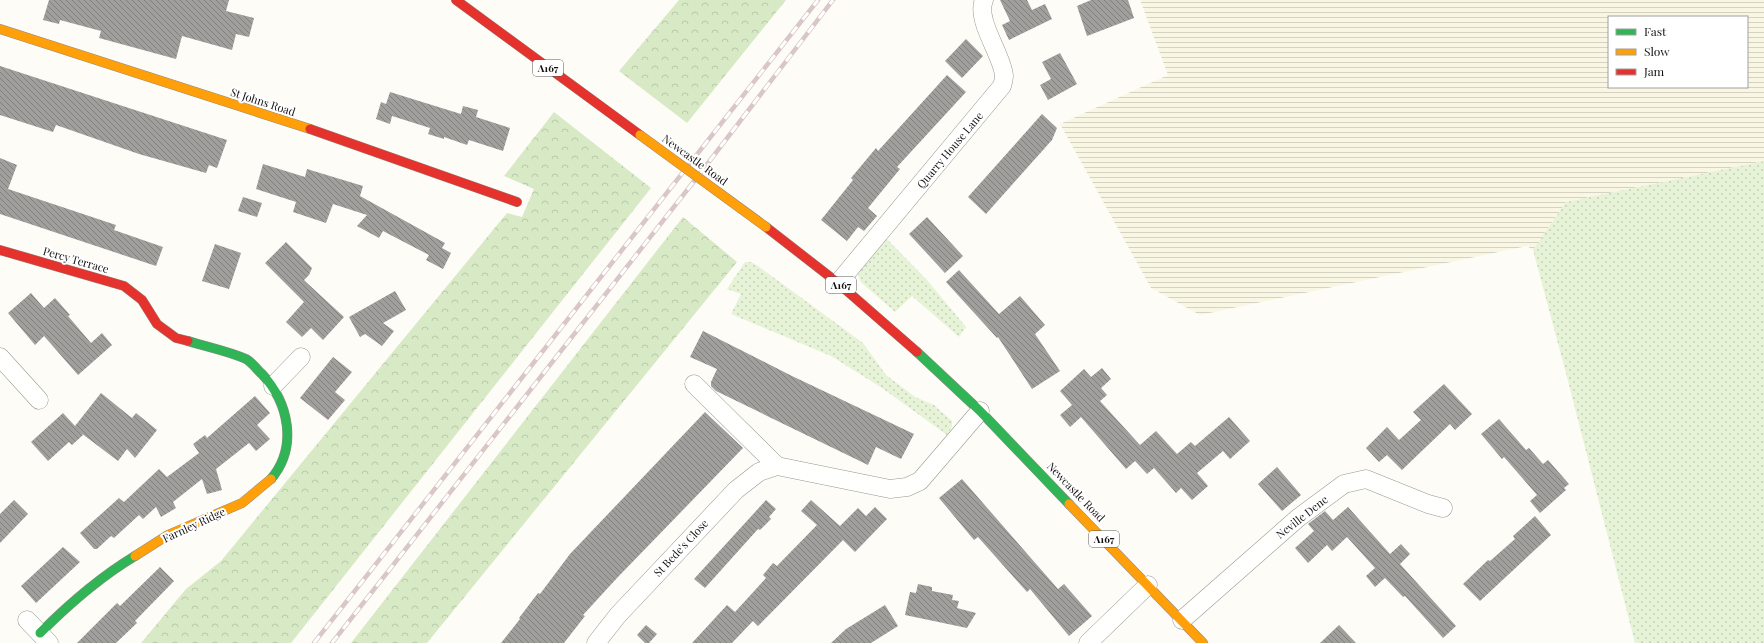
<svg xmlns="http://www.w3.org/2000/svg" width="1764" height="643" viewBox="0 0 1764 643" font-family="'Playfair Display',serif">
  <defs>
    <pattern id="farmland-rules" width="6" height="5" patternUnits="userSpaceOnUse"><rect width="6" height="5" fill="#f9f7e4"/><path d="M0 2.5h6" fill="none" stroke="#d4d3c3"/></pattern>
    <pattern id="grass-dots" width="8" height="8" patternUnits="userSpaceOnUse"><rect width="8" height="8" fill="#e7f3d7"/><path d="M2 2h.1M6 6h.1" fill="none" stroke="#c5cfb8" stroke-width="1.8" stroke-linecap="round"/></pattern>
    <pattern id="forest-crowns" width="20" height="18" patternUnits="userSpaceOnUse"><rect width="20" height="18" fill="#d8eac5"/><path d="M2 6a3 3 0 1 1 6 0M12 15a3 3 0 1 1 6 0" fill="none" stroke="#b8c8a8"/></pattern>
    <pattern id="building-back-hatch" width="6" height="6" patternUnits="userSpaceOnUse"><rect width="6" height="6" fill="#a19f9c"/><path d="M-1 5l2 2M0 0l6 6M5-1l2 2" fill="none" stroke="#82807e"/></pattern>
  </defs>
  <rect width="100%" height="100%" fill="#fdfcf7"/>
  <!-- farmland -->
  <path fill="url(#farmland-rules)" fill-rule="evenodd" d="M 1140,0 L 1764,0 L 1764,161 L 1566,202 L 1533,250 L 1527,246 L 1200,315 L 1151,288 L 1060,124 L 1168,75 ZM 1609,17 L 1747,17 L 1747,87 L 1609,87 Z"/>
  <!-- grass -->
  <g fill="url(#grass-dots)">
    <path d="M 1764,161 L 1764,643 L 1635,643 L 1567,377 L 1533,250 L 1566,202 Z"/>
    <path d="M 885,237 L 927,280 L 966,327 L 959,337 L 912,296 L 895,312 L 861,282 L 858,275 L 861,268 Z"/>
    <path d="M 745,262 L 751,262 L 758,266 L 863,343 L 886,375 L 915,397 L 934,405 L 952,421 L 952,427 L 947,435 L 882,388 L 831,356 L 731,314 L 741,294 L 727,289 Z"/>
  </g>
  <!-- forest -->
  <g fill="url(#forest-crowns)">
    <path d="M 679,0 L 786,0 L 687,123 L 619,71 Z"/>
    <path d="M 554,112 L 651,188 L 291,643 L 141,643 L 186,589 L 221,561 L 507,213 L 522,217 L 534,189 L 504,176 Z"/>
    <path d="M 683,217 L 737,262 L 427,643 L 351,643 Z"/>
  </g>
  <!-- building -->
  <g fill="url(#building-back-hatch)">
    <path d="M 49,0 L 229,0 L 226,11 L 254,18 L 249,37 L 236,34 L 232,50 L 182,36 L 176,59 L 99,38 L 101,31 L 60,20 L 59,24 L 43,20 Z"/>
    <path d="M 1000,0 L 1027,0 L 1032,10 L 1045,4 L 1052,19 L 1009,40 L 1002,25 L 1010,21 Z"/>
    <path d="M 1091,0 L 1128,0 L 1134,18 L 1087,36 L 1077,6 Z"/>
    <path d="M 966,39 L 983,56 L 962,78 L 945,61 Z"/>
    <path d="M 1060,53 L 1077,84 L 1048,100 L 1040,85 L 1051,79 L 1042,62 Z"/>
    <path d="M 0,66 L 227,140 L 217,168 L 209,165 L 206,173 L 139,154 L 56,125 L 53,132 L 0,115 Z"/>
    <path d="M 947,75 L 966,92 L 897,167 L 900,169 L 868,208 L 877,216 L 864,231 L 858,227 L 847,241 L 821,220 L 853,180 L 851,178 L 876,148 L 878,151 Z"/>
    <path d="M 390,92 L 461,114 L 463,106 L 478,110 L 476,117 L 510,128 L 503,151 L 469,140 L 467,145 L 444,137 L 444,139 L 428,134 L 430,128 L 392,116 L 390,124 L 376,119 L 381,102 L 386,104 Z"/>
    <path d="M 1042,114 L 1057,128 L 1052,140 L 986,214 L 968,197 Z"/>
    <path d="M 0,158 L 17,165 L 8,189 L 116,225 L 114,230 L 163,247 L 156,266 L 0,214 Z"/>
    <path d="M 263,164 L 305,177 L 307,169 L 363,186 L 360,196 L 445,243 L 442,248 L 451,253 L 443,269 L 426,260 L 429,255 L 383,231 L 379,238 L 357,226 L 367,215 L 333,204 L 326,223 L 293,212 L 296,202 L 256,189 Z"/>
    <path d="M 243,197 L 262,203 L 257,217 L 238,211 Z"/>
    <path d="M 927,217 L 963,256 L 945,273 L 909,234 Z"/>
    <path d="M 286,242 L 312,268 L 309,275 L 304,280 L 307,283 L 344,317 L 323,340 L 311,328 L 302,337 L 286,322 L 304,302 L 265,263 Z"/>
    <path d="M 215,244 L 241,253 L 229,289 L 202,281 Z"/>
    <path d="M 959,270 L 999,314 L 1020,296 L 1045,325 L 1035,334 L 1060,371 L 1032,389 L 998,337 L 997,338 L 946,282 Z"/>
    <path d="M 395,291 L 406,310 L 383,323 L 394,331 L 382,346 L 365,334 L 360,337 L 349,317 Z"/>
    <path d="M 31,293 L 44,308 L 55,298 L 70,315 L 68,316 L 91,343 L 102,333 L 112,345 L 78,375 L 44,336 L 35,345 L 8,313 Z"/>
    <path d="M 703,331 L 792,376 L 914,434 L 901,459 L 876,447 L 868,465 L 716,391 L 711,386 L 711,382 L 717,369 L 690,357 Z"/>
    <path d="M 333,357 L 352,372 L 335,392 L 345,400 L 328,420 L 300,398 Z"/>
    <path d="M 1102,368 L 1111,379 L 1101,388 L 1107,395 L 1100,401 L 1140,445 L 1156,431 L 1177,454 L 1191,442 L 1195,446 L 1229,417 L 1250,441 L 1230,459 L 1223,451 L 1197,473 L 1208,486 L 1192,500 L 1181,488 L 1176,493 L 1154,468 L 1147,474 L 1135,461 L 1126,469 L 1081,417 L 1070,427 L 1060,415 L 1072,405 L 1060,391 L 1084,369 L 1091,377 Z"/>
    <path d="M 1444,384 L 1472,414 L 1455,430 L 1450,424 L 1402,470 L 1387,455 L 1379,462 L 1366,448 L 1387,427 L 1399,440 L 1421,420 L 1413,412 Z"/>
    <path d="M 101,393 L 132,418 L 136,413 L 157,430 L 135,458 L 127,449 L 118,461 L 81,433 L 83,435 L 72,445 L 69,442 L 48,461 L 31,442 L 63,413 L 75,426 Z"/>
    <path d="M 255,396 L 270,413 L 257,425 L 270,439 L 256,451 L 249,443 L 216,469 L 222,490 L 207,494 L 202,479 L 173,502 L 176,508 L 161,517 L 156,507 L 143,519 L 139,515 L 114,538 L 111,536 L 97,549 L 94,549 L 80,533 L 119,498 L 124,502 L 159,469 L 167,477 L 199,453 L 193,444 L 205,435 L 207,438 Z"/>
    <path d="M 705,412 L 743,448 L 617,578 L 583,615 L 585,616 L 564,643 L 501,643 L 520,619 L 519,618 L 538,593 L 540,594 L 570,554 Z"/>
    <path d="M 1499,419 L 1526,450 L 1529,448 L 1543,464 L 1548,460 L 1569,484 L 1564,488 L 1566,490 L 1540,513 L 1530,501 L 1537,495 L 1504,457 L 1502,459 L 1481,434 Z"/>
    <path d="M 1277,467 L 1301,495 L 1282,511 L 1258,484 Z"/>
    <path d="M 962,479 L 1058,589 L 1064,584 L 1092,616 L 1069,636 L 1030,589 L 1027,592 L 978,537 L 974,540 L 939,498 Z"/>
    <path d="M 14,500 L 28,514 L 0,543 L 0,514 Z"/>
    <path d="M 766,500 L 776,509 L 769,517 L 771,519 L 760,530 L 758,529 L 705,588 L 694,579 Z"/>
    <path d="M 811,500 L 840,526 L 858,508 L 866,516 L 875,507 L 887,519 L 855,552 L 843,540 L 758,626 L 753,621 L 732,643 L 692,643 L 727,605 L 735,612 L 766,578 L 763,575 L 773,563 L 777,566 L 817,525 L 801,511 Z"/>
    <path d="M 1348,507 L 1390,554 L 1401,544 L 1410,554 L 1400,564 L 1456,626 L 1443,638 L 1405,596 L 1403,597 L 1385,578 L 1375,587 L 1366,576 L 1375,568 L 1347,537 L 1332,551 L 1327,545 L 1308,563 L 1295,548 L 1314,531 L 1308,524 L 1325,511 L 1333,520 Z"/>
    <path d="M 1535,516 L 1551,535 L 1480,601 L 1463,584 L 1488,560 L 1490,561 L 1515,539 L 1513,536 Z"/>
    <path d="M 63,547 L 80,562 L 36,603 L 21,586 Z"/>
    <path d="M 160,567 L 174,581 L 135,621 L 137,623 L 116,643 L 77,643 L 117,603 L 120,606 Z"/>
    <path d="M 918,584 L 932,587 L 932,591 L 953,595 L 952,600 L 959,601 L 957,608 L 976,613 L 967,628 L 905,615 L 910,592 L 916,593 Z"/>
    <path d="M 885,605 L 898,626 L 871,643 L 831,643 L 846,629 Z"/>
    <path d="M 646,625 L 657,634 L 649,643 L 645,643 L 637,635 Z"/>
    <path d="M 1339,625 L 1356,643 L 1320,643 Z"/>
  </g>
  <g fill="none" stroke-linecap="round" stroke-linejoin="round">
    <defs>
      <g id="street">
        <path d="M 838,283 L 1002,86 C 1003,83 1004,79 1004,76 C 1003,56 975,20 984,0"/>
        <path d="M 0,357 L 39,400"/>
        <path d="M 694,384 L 777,466"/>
        <path d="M 273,386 L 301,357"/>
        <path d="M 27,620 L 49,643"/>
        <path d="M 1182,620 L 1298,518 L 1344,484 L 1366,479 L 1428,504 L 1443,508"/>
        <path d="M 596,643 L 618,615 L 736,490 L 759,472 L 777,466 L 890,489 L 907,487 L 920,481 L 980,411"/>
        <path d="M 1088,643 L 1148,585"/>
      </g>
      <g id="fast">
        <path d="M 188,341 C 207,347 228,351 246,359 C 252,362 257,370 262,374 C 289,403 298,447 271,479"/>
        <path d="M 917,352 L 980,411 L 1069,504"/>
        <path d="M 40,633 C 69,604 100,577 135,556"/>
      </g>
      <g id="slow">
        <path d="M 0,29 L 310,129"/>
        <path d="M 1069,504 L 1203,643"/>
        <path d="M 135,556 L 168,535 L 242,503 L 271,479"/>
      </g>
      <g id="jam">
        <path d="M 456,0 L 640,135"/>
        <path d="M 310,129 L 517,202"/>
        <path d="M 766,227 L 838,283 L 917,352"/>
        <path d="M 0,250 L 124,286 L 142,300 L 157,324 L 176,338 L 188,341"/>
      </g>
    </defs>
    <!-- street casing -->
    <use href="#street" stroke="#979795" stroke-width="19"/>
    <!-- fast casing -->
    <use href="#fast" stroke="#8e8d8b" stroke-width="10"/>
    <!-- slow casing -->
    <use href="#slow" stroke="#8e8d8b" stroke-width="10"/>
    <!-- jam casing -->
    <use href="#jam" stroke="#8e8d8b" stroke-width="10"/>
    <!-- street -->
    <use href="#street" stroke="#fffffe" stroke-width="18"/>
    <!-- fast -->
    <use href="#fast" stroke="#30b455" stroke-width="9"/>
    <!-- slow -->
    <use href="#slow" stroke="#ff9f0a" stroke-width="9"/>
    <!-- jam -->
    <use href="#jam" stroke="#e5322d" stroke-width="9"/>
    <defs>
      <g id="rail">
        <path d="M 314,643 L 818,0"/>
        <path d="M 332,643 L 695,180 L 833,0"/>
      </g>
    </defs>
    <!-- rail casing -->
    <use href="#rail" stroke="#d9c6c7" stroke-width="4.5"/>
    <!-- rail -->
    <use href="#rail" stroke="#fff" stroke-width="3" stroke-dasharray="9" stroke-linecap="butt"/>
    <defs>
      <path id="slow-bridge" d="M 640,135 L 766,227"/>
    </defs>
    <!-- slow-bridge casing -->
    <use href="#slow-bridge" stroke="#858482" stroke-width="10" stroke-linecap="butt"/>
    <!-- slow-bridge -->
    <use href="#slow-bridge" stroke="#ff9f0a" stroke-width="9"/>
  </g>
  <g text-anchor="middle" stroke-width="4" stroke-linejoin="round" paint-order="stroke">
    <!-- shield labels -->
    <g fill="#fff" stroke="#585858" stroke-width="1">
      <rect x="533" y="60" width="30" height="16" rx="3"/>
      <rect x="826" y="277" width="30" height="16" rx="3"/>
      <rect x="1089" y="531" width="30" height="16" rx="3"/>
    </g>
    <g font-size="10" font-weight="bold" fill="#111">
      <text x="548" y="72">A167</text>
      <text x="841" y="289">A167</text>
      <text x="1104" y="543">A167</text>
    </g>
    <!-- street labels -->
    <g font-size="11" fill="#111" stroke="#fff">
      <text transform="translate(263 102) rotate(18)" y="4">St Johns Road</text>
      <text transform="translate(950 150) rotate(-50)" y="4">Quarry House Lane</text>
      <text transform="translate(695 160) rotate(36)" y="4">Newcastle Road</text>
      <text transform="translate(76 260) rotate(16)" y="4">Percy Terrace</text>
      <text transform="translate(1076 492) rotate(46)" y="4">Newcastle Road</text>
      <text transform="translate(1302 517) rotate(-38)" y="4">Neville Dene</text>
      <text transform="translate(194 525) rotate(-25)" y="4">Farnley Ridge</text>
      <text transform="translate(681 548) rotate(-47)" y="4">St Bede's Close</text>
    </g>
  </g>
  <!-- legend -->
  <rect x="1608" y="16" width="140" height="72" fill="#ffffff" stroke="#a0a0a0"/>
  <rect x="1616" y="29" width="20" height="6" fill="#30b455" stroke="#a0a0a0"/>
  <text x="1644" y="36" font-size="12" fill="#111111">Fast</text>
  <rect x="1616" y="49" width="20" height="6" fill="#ff9f0a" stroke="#a0a0a0"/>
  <text x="1644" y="56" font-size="12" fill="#111111">Slow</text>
  <rect x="1616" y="69" width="20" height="6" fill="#e5322d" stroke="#a0a0a0"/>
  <text x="1644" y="76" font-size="12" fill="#111111">Jam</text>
</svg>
